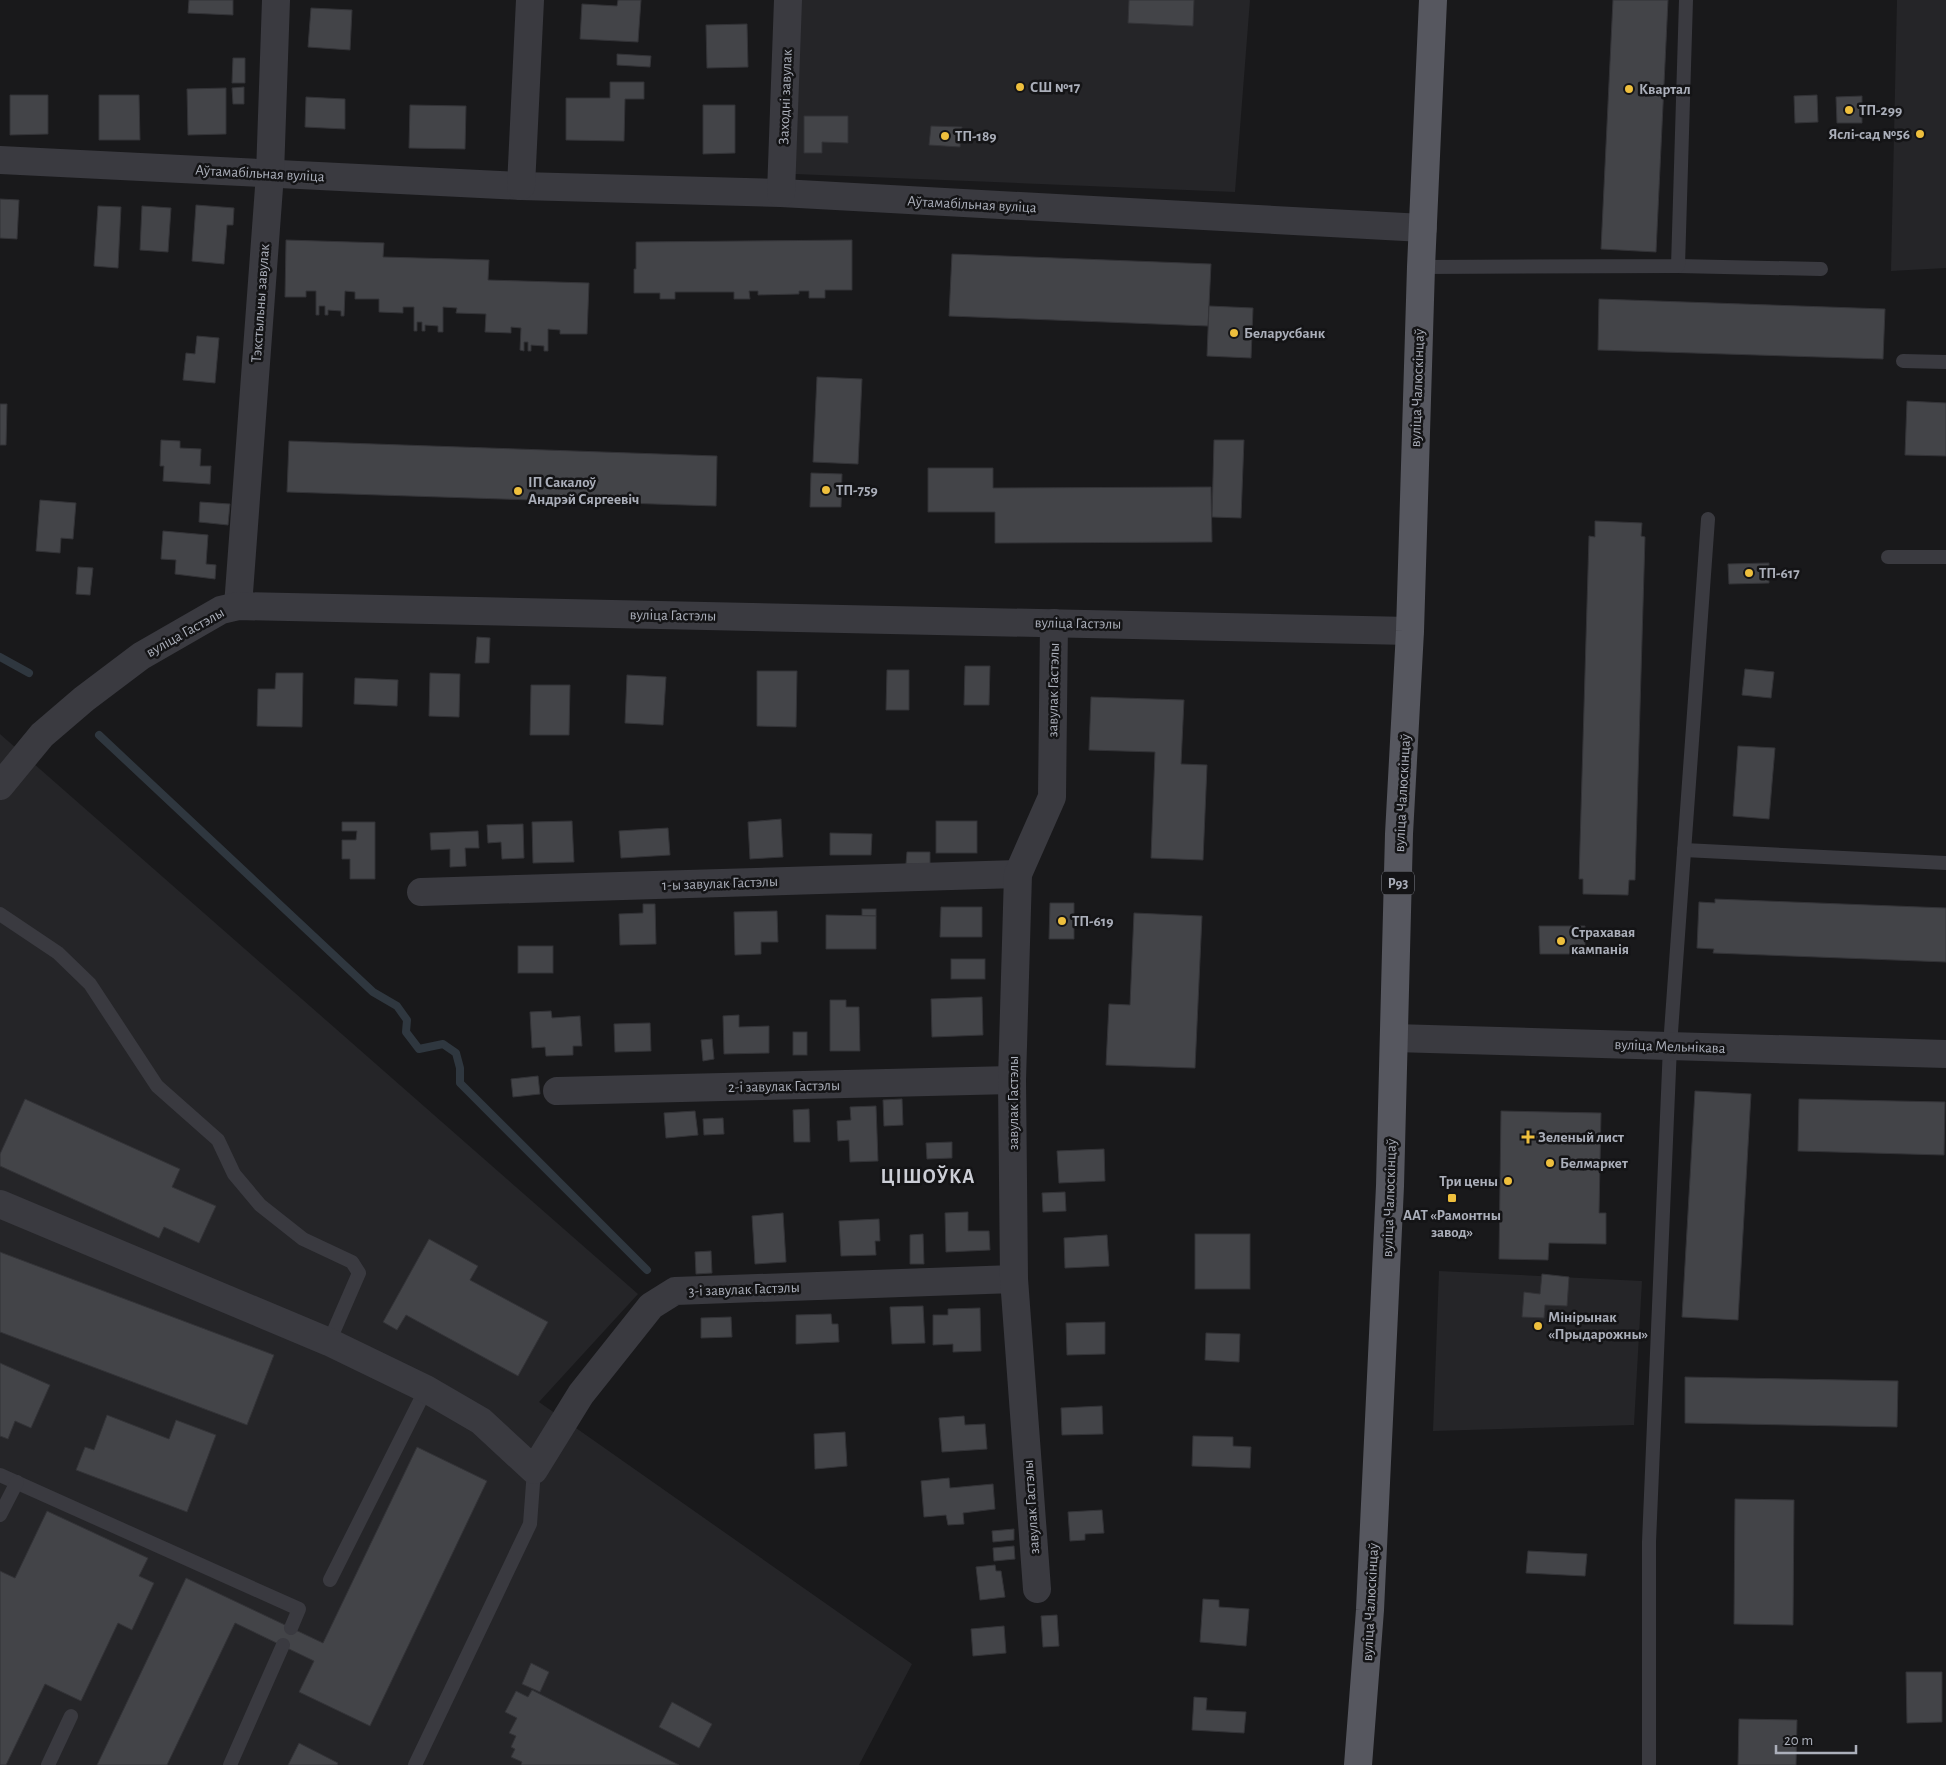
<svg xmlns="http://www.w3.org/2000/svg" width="1946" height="1765" viewBox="0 0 1946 1765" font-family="'Alegreya Sans',sans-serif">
  <rect width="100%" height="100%" fill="#19191b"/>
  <!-- built -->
  <g fill="#252528">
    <path d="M 800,0 L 1250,0 L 1235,192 L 795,174 Z"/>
    <path d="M 1897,0 L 1946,0 L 1946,268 L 1891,271 Z"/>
    <path d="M 0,734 L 638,1294 L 539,1402 L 912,1664 L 859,1765 L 0,1765 Z"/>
    <path d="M 1439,1271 L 1642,1281 L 1634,1425 L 1433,1431 Z"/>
  </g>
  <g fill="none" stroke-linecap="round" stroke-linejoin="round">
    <!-- stream -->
    <g stroke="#2f373f" stroke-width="8">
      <path d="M 0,657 L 29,673"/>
      <path d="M 99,735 L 373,992 L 397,1006 L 407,1020 L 406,1032 L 419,1049 L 443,1044 L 456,1053 L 460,1068 L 460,1083 L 647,1270"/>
    </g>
  </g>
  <!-- building -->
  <g fill="#434448" stroke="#333337">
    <path d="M 189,0 L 233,0 L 233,15 L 188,13 Z"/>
    <path d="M 618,0 L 641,0 L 638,42 L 580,39 L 582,4 L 617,6 Z"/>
    <path d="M 1129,0 L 1194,0 L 1193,26 L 1128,23 Z"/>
    <path d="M 1613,0 L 1668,0 L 1656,252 L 1601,249 Z"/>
    <path d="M 311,8 L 352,10 L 350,50 L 308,47 Z"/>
    <path d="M 747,24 L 748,67 L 707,68 L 706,25 Z"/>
    <path d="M 617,54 L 651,56 L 650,67 L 617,65 Z"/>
    <path d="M 233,58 L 245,58 L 245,83 L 232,83 Z"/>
    <path d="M 610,82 L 644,82 L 644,99 L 625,99 L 624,141 L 566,140 L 566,98 L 610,98 Z"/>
    <path d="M 244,87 L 244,104 L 233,104 L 232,88 Z"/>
    <path d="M 226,88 L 226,134 L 188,135 L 187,89 Z"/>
    <path d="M 10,95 L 48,95 L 48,134 L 10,135 Z"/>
    <path d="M 99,95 L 139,95 L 140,140 L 99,140 Z"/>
    <path d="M 1817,95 L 1818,122 L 1795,123 L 1794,96 Z"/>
    <path d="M 1862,96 L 1862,123 L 1837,123 L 1836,97 Z"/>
    <path d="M 306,97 L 345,99 L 345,129 L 305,127 Z"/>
    <path d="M 410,105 L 466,106 L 465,149 L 409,148 Z"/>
    <path d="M 703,105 L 735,105 L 735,153 L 703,154 Z"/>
    <path d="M 804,116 L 848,116 L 848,143 L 822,142 L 822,153 L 804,153 Z"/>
    <path d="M 931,126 L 962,127 L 960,147 L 929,145 Z"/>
    <path d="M 0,199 L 19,200 L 17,239 L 0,238 Z"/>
    <path d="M 196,205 L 234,208 L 233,225 L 227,225 L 224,264 L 192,261 Z"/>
    <path d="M 98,206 L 121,207 L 118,268 L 94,266 Z"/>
    <path d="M 142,206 L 171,208 L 168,252 L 140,250 Z"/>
    <path d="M 286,240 L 384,243 L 383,257 L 489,260 L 488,280 L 589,283 L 587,334 L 560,334 L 560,330 L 548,329 L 548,351 L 544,351 L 544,346 L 531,345 L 531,351 L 528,351 L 528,342 L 524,342 L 524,351 L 520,350 L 521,328 L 511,327 L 511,333 L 485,332 L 486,314 L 456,313 L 457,308 L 443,307 L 443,332 L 438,332 L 438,326 L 425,325 L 425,331 L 422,331 L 422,322 L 417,322 L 417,331 L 414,331 L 414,307 L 403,307 L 403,313 L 379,312 L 379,299 L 355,299 L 355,292 L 345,291 L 344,316 L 341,316 L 341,311 L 328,310 L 328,315 L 325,315 L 325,306 L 319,306 L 319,315 L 316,315 L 316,291 L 306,291 L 306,297 L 285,297 Z"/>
    <path d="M 852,240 L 852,290 L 825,290 L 825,298 L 809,298 L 809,291 L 799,291 L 799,294 L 758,295 L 758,291 L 749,291 L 750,299 L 734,299 L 734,292 L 675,292 L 675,299 L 660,299 L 660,293 L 634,293 L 634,269 L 636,269 L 636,242 Z"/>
    <path d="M 952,254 L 1211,264 L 1208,326 L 949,316 Z"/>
    <path d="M 1599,299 L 1885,309 L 1883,359 L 1598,350 Z"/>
    <path d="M 1209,306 L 1253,308 L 1251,358 L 1207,356 Z"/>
    <path d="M 197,336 L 219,338 L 215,383 L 183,380 L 186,353 L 195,354 Z"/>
    <path d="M 817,377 L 862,379 L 858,464 L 813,462 Z"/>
    <path d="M 1907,401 L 1946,403 L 1946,456 L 1905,455 Z"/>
    <path d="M 0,404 L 7,404 L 6,445 L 0,445 Z"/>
    <path d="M 161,440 L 180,441 L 180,448 L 201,449 L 200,466 L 211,466 L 210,484 L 163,481 L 164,466 L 160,466 Z"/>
    <path d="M 1214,440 L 1244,440 L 1241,518 L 1212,517 Z"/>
    <path d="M 289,441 L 717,456 L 716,506 L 287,492 Z"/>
    <path d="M 928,468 L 993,468 L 993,488 L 1211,487 L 1212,542 L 995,543 L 995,512 L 928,512 Z"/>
    <path d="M 811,473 L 842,474 L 841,507 L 810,507 Z"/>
    <path d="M 40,500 L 76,503 L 73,539 L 61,538 L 60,553 L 36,551 Z"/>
    <path d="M 200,502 L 230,504 L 228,525 L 199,522 Z"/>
    <path d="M 1595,521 L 1642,523 L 1641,536 L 1645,537 L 1635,880 L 1629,880 L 1628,895 L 1583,894 L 1583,879 L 1579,879 L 1589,536 L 1595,537 Z"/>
    <path d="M 163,531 L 208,535 L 206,564 L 216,565 L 215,579 L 175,574 L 176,560 L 161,559 Z"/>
    <path d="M 1769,563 L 1769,583 L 1729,584 L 1728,564 Z"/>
    <path d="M 78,567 L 93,568 L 90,595 L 76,594 Z"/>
    <path d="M 477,637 L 490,638 L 489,663 L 475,663 Z"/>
    <path d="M 965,666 L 990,666 L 989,705 L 964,705 Z"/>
    <path d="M 1745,669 L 1774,672 L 1771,698 L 1742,695 Z"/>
    <path d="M 887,670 L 909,670 L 909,710 L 886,710 Z"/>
    <path d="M 757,671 L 797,671 L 796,727 L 757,726 Z"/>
    <path d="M 276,673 L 303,673 L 302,727 L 257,726 L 258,689 L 275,689 Z"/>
    <path d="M 430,673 L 460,674 L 459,717 L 429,716 Z"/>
    <path d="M 627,675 L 666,677 L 663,725 L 625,723 Z"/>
    <path d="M 355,678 L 398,680 L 397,706 L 354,704 Z"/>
    <path d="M 531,685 L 570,685 L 569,735 L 530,735 Z"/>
    <path d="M 1091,697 L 1184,700 L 1181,764 L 1207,765 L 1203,860 L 1151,858 L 1155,752 L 1089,750 Z"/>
    <path d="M 1738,746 L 1775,748 L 1769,819 L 1733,816 Z"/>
    <path d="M 781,819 L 783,857 L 750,859 L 748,822 Z"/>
    <path d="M 572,821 L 574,862 L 533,863 L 532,822 Z"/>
    <rect x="936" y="821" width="41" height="32"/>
    <path d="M 342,822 L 375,822 L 375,879 L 350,879 L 350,859 L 342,859 L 342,840 L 356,840 L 357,831 L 342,831 Z"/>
    <path d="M 523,824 L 524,858 L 502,859 L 501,842 L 488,843 L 487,825 Z"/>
    <path d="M 668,828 L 670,855 L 621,858 L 619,831 Z"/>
    <path d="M 478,831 L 479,848 L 465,848 L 466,866 L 450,867 L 450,849 L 431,850 L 430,833 Z"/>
    <path d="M 830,833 L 872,834 L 871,855 L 830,855 Z"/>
    <path d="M 907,852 L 930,852 L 930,864 L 906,864 Z"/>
    <path d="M 1715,899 L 1946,908 L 1946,962 L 1713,953 L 1714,949 L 1697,948 L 1699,902 L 1715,903 Z"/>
    <path d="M 1050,903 L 1074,903 L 1074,939 L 1049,939 Z"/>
    <path d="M 643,904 L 655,904 L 656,944 L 620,945 L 619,914 L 643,913 Z"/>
    <path d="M 941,907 L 982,907 L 982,937 L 940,937 Z"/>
    <rect x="862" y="909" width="14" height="7"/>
    <path d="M 777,911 L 778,942 L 761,942 L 761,954 L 735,955 L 734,912 Z"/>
    <path d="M 1134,913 L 1202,916 L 1195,1068 L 1106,1065 L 1109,1004 L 1130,1005 Z"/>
    <path d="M 826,915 L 876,916 L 876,949 L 826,949 Z"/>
    <path d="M 1539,926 L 1585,926 L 1585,954 L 1540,954 Z"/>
    <rect x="518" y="946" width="35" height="27"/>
    <rect x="951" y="959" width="34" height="20"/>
    <path d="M 982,997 L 983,1035 L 932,1037 L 931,999 Z"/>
    <path d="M 830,1000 L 846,1000 L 846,1007 L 859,1007 L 860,1051 L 830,1051 Z"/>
    <path d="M 551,1011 L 552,1018 L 580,1016 L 582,1046 L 573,1046 L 573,1055 L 546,1056 L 545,1047 L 532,1048 L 530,1012 Z"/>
    <path d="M 739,1015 L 739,1027 L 769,1026 L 769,1053 L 724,1054 L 723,1016 Z"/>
    <path d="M 650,1023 L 651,1051 L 615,1052 L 614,1024 Z"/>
    <rect x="793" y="1032" width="14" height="23"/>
    <path d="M 712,1039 L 714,1059 L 703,1061 L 701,1040 Z"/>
    <path d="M 538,1076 L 540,1094 L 513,1097 L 511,1079 Z"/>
    <path d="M 1695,1091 L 1751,1094 L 1738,1320 L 1682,1317 Z"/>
    <path d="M 25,1099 L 180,1169 L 172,1187 L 216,1206 L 199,1243 L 164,1227 L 159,1238 L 0,1166 L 0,1154 Z"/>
    <path d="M 902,1099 L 903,1125 L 884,1126 L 883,1100 Z"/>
    <path d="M 1799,1099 L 1945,1102 L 1944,1155 L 1798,1151 Z"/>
    <path d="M 876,1106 L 878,1161 L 850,1162 L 849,1140 L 838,1141 L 837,1121 L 851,1120 L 850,1107 Z"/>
    <path d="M 809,1109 L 810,1142 L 794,1142 L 793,1110 Z"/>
    <path d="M 695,1111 L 698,1135 L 666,1138 L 664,1113 Z"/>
    <path d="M 1501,1111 L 1601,1113 L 1599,1213 L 1606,1213 L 1606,1244 L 1549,1243 L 1548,1260 L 1499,1259 Z"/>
    <path d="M 723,1118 L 724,1134 L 704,1135 L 703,1119 Z"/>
    <path d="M 952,1142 L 952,1158 L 927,1159 L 926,1143 Z"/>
    <path d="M 1104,1149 L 1105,1181 L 1059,1183 L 1057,1151 Z"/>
    <path d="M 1065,1192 L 1066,1211 L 1043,1212 L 1042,1193 Z"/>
    <path d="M 968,1212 L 968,1231 L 989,1231 L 990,1250 L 946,1252 L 945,1213 Z"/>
    <path d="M 783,1213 L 786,1262 L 755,1264 L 752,1216 Z"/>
    <path d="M 879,1219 L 880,1241 L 875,1241 L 876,1255 L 841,1256 L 839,1221 Z"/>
    <path d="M 923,1234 L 924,1264 L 910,1264 L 910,1235 Z"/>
    <rect x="1195" y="1234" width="55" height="55"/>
    <path d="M 1107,1235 L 1109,1266 L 1065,1268 L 1064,1238 Z"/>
    <path d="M 429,1239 L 478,1266 L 470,1280 L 548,1322 L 518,1376 L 406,1315 L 397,1330 L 383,1322 Z"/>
    <path d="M 711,1251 L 712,1273 L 696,1274 L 695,1252 Z"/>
    <path d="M 0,1252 L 274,1355 L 247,1425 L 0,1332 Z"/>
    <path d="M 1542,1274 L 1569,1277 L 1567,1306 L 1545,1305 L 1544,1318 L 1522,1317 L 1524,1292 L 1540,1294 Z"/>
    <path d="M 923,1306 L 925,1343 L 892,1344 L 890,1307 Z"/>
    <path d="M 980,1308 L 981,1351 L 953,1352 L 953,1344 L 933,1345 L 933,1315 L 948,1315 L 948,1309 Z"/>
    <path d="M 831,1314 L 832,1324 L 838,1324 L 839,1342 L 796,1344 L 796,1315 Z"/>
    <path d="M 731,1317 L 732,1337 L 701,1338 L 701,1318 Z"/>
    <path d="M 1105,1322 L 1105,1354 L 1067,1355 L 1066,1323 Z"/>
    <path d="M 1206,1333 L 1240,1334 L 1239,1362 L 1205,1360 Z"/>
    <path d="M 0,1363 L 50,1385 L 31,1428 L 15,1421 L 8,1439 L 0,1436 Z"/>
    <path d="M 1685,1377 L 1898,1381 L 1897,1427 L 1685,1423 Z"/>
    <path d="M 1102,1406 L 1103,1434 L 1062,1435 L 1061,1408 Z"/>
    <path d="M 107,1415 L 169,1439 L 176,1420 L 216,1435 L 187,1512 L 76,1470 L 85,1447 L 94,1450 Z"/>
    <path d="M 964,1416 L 965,1425 L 985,1424 L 987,1449 L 942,1452 L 939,1418 Z"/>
    <path d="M 845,1432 L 847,1466 L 815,1469 L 814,1434 Z"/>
    <path d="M 1193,1436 L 1233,1437 L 1233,1446 L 1251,1447 L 1250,1468 L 1192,1466 Z"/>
    <path d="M 417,1447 L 487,1481 L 370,1726 L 299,1692 L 314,1661 L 235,1623 L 167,1765 L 97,1765 L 186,1578 L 323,1643 Z"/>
    <path d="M 949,1478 L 950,1488 L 993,1484 L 995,1509 L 963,1513 L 964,1524 L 948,1525 L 946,1515 L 924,1517 L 921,1481 Z"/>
    <path d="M 1735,1499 L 1794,1500 L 1793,1625 L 1734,1624 Z"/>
    <path d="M 1102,1510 L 1104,1533 L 1085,1534 L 1085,1540 L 1070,1541 L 1068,1512 Z"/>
    <path d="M 47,1511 L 148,1558 L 139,1576 L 154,1583 L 132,1630 L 118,1623 L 81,1701 L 45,1684 L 6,1765 L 0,1765 L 0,1571 L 15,1578 Z"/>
    <path d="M 1014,1529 L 1014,1540 L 993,1542 L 992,1531 Z"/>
    <path d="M 1014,1546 L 1015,1559 L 994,1561 L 993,1548 Z"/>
    <path d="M 1528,1551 L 1587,1554 L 1585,1576 L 1526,1573 Z"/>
    <path d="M 995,1565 L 996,1571 L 1001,1571 L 1005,1597 L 980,1600 L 976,1567 Z"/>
    <path d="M 1203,1599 L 1219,1600 L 1219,1607 L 1249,1609 L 1246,1646 L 1200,1642 Z"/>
    <path d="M 1057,1615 L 1059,1646 L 1043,1647 L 1041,1616 Z"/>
    <path d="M 1004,1626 L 1006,1653 L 973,1656 L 971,1629 Z"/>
    <path d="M 531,1663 L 549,1672 L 540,1692 L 522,1684 Z"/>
    <path d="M 1906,1672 L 1942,1672 L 1942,1722 L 1907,1723 Z"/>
    <path d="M 532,1690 L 679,1765 L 521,1765 L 522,1762 L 511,1757 L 515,1749 L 511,1747 L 516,1736 L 509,1733 L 517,1718 L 505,1712 L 516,1691 L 528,1697 Z"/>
    <path d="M 1194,1697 L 1207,1698 L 1206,1710 L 1246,1712 L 1244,1733 L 1192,1730 Z"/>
    <path d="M 672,1702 L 712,1724 L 699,1748 L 659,1727 Z"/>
    <path d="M 1739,1719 L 1797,1720 L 1796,1765 L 1738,1765 Z"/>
    <path d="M 299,1743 L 338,1763 L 337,1765 L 288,1765 Z"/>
  </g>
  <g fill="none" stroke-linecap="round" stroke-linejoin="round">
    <!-- service -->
    <g stroke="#3a3a40" stroke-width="14">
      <path d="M 1678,266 L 1821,269"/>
      <path d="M 1421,267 L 1678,266 L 1686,0"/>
      <path d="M 1903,361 L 1946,362"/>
      <path d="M 1888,557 L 1946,557"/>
      <path d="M 1684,850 L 1946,863"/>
      <path d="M 0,914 L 58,953 L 90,984 L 157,1086 L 218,1140 L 234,1174 L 260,1205 L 303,1239 L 352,1262 L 359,1273 L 329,1342"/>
      <path d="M 0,1475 L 299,1609 L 291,1628"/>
      <path d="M 0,1515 L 17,1482"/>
      <path d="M 330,1580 L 426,1389"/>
      <path d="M 48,1765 L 71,1716"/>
      <path d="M 230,1765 L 283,1645"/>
      <path d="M 415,1765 L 530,1524 L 534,1470"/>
      <path d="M 1649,1765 L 1649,1542 L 1670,1046 L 1708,519"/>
    </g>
    <!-- minor -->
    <g stroke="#3a3a40" stroke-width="28">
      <path d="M 0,160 L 521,186 L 781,193 L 1423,228"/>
      <path d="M 521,186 L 530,0"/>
      <path d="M 781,193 L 788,0"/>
      <path d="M 238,606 L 270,174 L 276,0"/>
      <path d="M 0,786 L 42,735 L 84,699 L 141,656 L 221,610 L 238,606 L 1410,631"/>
      <path d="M 421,892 L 1018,874"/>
      <path d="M 1394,1038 L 1946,1054"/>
      <path d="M 557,1091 L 1012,1080"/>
      <path d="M 0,1204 L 329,1342 L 426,1389 L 481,1421 L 534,1470 L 581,1394 L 651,1306 L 675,1291 L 1014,1279"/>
      <path d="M 1037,1589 L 1014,1279 L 1012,1080 L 1018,874 L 1052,797 L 1054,623"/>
    </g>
    <!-- primary -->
    <path stroke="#56575f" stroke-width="28" d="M 1358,1765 L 1370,1610 L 1390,1186 L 1399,834 L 1410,631 L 1421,267 L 1433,0"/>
  </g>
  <!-- markers -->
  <g fill="#eebf3d" stroke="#141416" stroke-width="2">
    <circle cx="1020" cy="87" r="5"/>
    <circle cx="1629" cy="89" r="5"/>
    <circle cx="1849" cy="110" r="5"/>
    <circle cx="1920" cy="134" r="5"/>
    <circle cx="945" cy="136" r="5"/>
    <circle cx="1234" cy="333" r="5"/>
    <circle cx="826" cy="490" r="5"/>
    <circle cx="518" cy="491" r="5"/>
    <circle cx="1749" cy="573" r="5"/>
    <circle cx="1062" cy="921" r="5"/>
    <circle cx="1561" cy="941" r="5"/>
    <path d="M1525.5 1129.5h5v5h5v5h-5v5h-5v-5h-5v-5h5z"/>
    <circle cx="1550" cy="1163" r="5"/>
    <circle cx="1508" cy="1181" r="5"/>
    <rect x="1447" y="1193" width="10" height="10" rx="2.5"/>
    <circle cx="1538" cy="1326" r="5"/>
  </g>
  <g text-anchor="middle" stroke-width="5" stroke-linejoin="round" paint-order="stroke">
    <!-- shield labels -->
    <rect fill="#141416" stroke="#7e8089" stroke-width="1" x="1382" y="871.5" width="32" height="23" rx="4"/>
    <g font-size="14" font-weight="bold" fill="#abafba">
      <text x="1398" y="888">Р93</text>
    </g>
    <!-- poi labels -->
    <g font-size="15" font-weight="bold" fill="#abafba" stroke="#141416" text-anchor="start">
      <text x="1030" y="92">СШ №17</text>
      <text x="1639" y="94">Квартал</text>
      <text x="1859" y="115">ТП-299</text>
      <text x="1910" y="139" text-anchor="end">Яслі-сад №56</text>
      <text x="955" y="141">ТП-189</text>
      <text x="1244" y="338">Беларусбанк</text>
      <text x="528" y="487">ІП Сакалоў<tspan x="528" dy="17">Андрэй Сяргеевіч</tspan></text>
      <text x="836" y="495">ТП-759</text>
      <text x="1759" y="578">ТП-617</text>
      <text x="1072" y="926">ТП-619</text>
      <text x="1571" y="937">Страхавая<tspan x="1571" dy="17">кампанія</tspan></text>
      <text x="1538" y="1142">Зеленый лист</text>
      <text x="1560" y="1168">Белмаркет</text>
      <text x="1498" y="1186" text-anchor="end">Три цены</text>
      <text x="1452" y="1220" text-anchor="middle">ААТ «Рамонтны<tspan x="1452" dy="17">завод»</tspan></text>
      <text x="1548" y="1322">Мінірынак<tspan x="1548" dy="17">«Прыдарожны»</tspan></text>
    </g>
    <!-- street labels -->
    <g font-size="15" fill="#abafba" stroke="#141416">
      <text transform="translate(785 97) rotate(-88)" y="5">Заходні завулак</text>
      <text transform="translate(260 173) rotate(3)" y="5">Аўтамабільная вуліца</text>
      <text transform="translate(972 204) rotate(3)" y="5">Аўтамабільная вуліца</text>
      <text transform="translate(260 303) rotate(-86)" y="5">Тэкстыльны завулак</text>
      <text transform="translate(1417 388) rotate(-88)" y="5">вуліца Чалюскінцаў</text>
      <text transform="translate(673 615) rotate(1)" y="5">вуліца Гастэлы</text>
      <text transform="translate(1078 623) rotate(1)" y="5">вуліца Гастэлы</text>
      <text transform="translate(185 632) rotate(-29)" y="5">вуліца Гастэлы</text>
      <text transform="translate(1053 690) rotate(-89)" y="5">завулак Гастэлы</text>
      <text transform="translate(1402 793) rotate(-87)" y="5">вуліца Чалюскінцаў</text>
      <text transform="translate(720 883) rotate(-2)" y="5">1-ы завулак Гастэлы</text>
      <text transform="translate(1670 1046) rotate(2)" y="5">вуліца Мельнікава</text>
      <text transform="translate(784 1086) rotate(-1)" y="5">2-і завулак Гастэлы</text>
      <text transform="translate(1013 1103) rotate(-90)" y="5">завулак Гастэлы</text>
      <text transform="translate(1389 1198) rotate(-88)" y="5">вуліца Чалюскінцаў</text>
      <text transform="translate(744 1289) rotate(-2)" y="5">3-і завулак Гастэлы</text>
      <text transform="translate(1031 1507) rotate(-94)" y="5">завулак Гастэлы</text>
      <text transform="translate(1370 1602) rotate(-87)" y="5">вуліца Чалюскінцаў</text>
    </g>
    <!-- district labels -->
    <g font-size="20" font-weight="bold" letter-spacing="1" fill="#ccced6" stroke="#141416">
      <text x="928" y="1183">ЦІШОЎКА</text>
    </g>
  </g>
  <!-- scale -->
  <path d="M1776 1745v8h80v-8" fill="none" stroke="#abafba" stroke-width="2.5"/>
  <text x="1784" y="1745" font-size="15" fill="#abafba" stroke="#141416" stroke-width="4" paint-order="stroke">20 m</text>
</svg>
